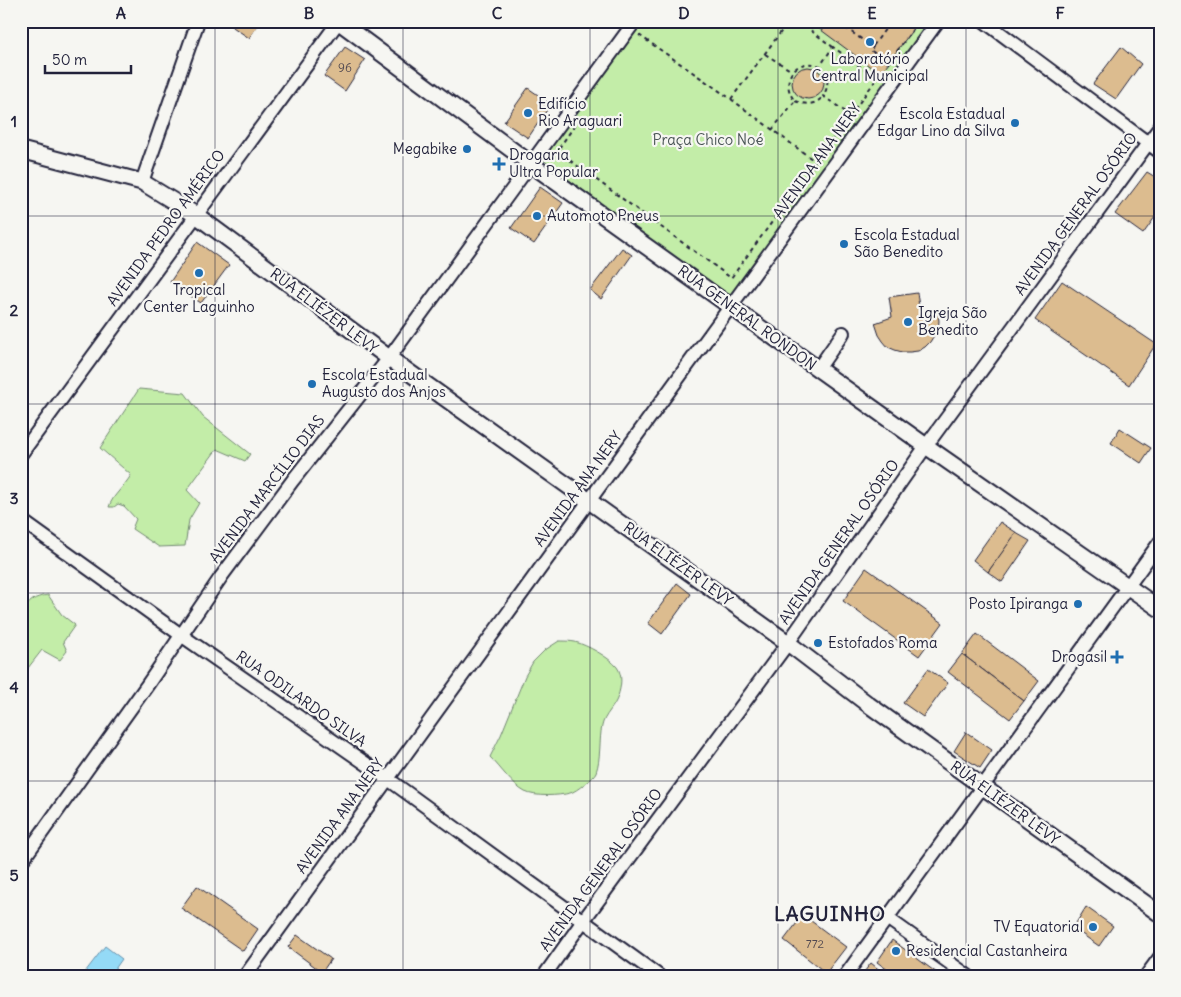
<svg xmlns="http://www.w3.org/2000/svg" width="1181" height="997" viewBox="0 0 1181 997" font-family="Delius,sans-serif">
  <rect width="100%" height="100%" fill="#f6f6f2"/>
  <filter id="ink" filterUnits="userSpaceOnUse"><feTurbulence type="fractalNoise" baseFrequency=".02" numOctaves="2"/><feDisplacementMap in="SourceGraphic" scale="10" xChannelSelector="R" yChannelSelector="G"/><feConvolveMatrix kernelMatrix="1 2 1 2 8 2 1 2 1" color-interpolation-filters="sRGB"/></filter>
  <g filter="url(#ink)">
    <!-- green -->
    <g fill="#c3eda8" stroke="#728872">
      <path d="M 630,21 L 938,21 L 731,307 L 536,154 Z"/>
      <path d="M 139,389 L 185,393 L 203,417 L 250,454 L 245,461 L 217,449 L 187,490 L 199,503 L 189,520 L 185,546 L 159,547 L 132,529 L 136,519 L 124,506 L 118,504 L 114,507 L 109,507 C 112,496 125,486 131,475 L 100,448 Z"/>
      <path d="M 48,595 L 62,615 L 75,625 L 63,642 L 67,651 L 60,660 L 42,650 L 28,668 L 21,700 L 21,613 C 30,601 33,597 48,595 Z"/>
      <path d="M 559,641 C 564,641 570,641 575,642 C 587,645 609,657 617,667 C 623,675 621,687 618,696 C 615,707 604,715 602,726 C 599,739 601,759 596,772 C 594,777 576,792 570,793 C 559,796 535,797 525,792 C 512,785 501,768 490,757 L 501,735 L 525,676 L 533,662 L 545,650 Z"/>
    </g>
    <!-- water -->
    <path fill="#94daf6" stroke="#6690ab" d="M 105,946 L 122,959 L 110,976 L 82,976 Z"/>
    <!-- building -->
    <g fill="#dcbc8f" stroke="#22223b">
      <path d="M 158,21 L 180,21 L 178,28 Z"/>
      <path d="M 228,21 L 261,21 L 249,38 L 227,23 Z"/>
      <path d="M 809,21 L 919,21 L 880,74 Z"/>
      <path d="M 345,47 L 365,60 L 345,91 L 324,76 Z"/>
      <path d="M 1121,47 L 1141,64 L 1116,99 L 1093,84 Z"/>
      <circle cx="808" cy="83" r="16"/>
      <path d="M 528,88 L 551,104 L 528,138 L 504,122 Z"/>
      <path d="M 1147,172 L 1160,180 L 1160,210 L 1143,234 L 1115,214 Z"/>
      <path d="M 540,187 L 563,203 L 534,244 L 511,228 Z"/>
      <path d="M 197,242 L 229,265 L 201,303 L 170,282 Z"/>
      <path d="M 622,248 L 632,255 L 601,299 L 590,290 Z"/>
      <path d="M 1062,281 L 1156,344 L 1129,385 L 1035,320 Z"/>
      <path d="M 917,293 L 920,313 L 938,314 L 939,321 L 938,329 L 930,342 L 925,347 L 918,351 L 910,352 L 902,352 L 895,350 L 888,347 L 883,341 L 879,335 L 875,323 L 892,317 L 889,297 Z"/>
      <path d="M 1120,428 L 1151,448 L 1141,463 L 1111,443 Z"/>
      <path d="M 1160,450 L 1160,461 L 1155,458 Z"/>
      <path d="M 1000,522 L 1017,533 L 988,572 L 973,560 Z"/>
      <path d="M 1016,533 L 1030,541 L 1002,582 L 988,572 Z"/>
      <path d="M 866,568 L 943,623 L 919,656 L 843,601 Z"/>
      <path d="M 677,583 L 691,594 L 662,634 L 648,623 Z"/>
      <path d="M 977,634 L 1039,681 L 1024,701 L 962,654 Z"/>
      <path d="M 962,654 L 1024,701 L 1010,719 L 948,672 Z"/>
      <path d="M 928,669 L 948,683 L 923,717 L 903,703 Z"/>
      <path d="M 966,732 L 992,750 L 980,768 L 954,751 Z"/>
      <path d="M 197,886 L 258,929 L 243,951 L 181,908 Z"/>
      <path d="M 1086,907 L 1113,926 L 1099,946 L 1073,928 Z"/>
      <path d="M 803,915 L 846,947 L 826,973 L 784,940 Z"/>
      <path d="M 297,935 L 331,959 L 322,972 L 288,947 Z"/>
      <path d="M 892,940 L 941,976 L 896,976 L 877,962 Z"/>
      <path d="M 871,963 L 887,976 L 861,976 Z"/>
    </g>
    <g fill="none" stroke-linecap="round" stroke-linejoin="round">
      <defs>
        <g id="minor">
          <path d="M 984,21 L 1160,152"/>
          <path d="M 142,182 L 198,21"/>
          <path d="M 818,369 L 843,333"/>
          <path d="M 21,454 L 339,21"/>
          <path d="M 21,520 L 181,635 L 388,779 L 659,976"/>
          <path d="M 21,862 L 148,684 L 221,577 L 293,480 L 389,358 L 635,21"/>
          <path d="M 887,918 L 968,976"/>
          <path d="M 245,976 L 589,501 L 938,21"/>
          <path d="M 544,976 L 583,921 L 788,643 L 926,446 L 1160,127"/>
          <path d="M 845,976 L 1160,542"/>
          <path d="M 1146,976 L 1160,957"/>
        </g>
        <g id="major">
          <path d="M 338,21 L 531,164 L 926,446 L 1160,609"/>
          <path d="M 21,150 L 142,182 L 196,215 L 389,358 L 788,643 L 869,705 L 1160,914"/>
        </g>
      </defs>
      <!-- minor casing -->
      <use href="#minor" stroke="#22223b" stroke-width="16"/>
      <!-- major casing -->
      <use href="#major" stroke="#22223b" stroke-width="19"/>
      <!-- path -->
      <g stroke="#22223b" stroke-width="2" stroke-dasharray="4 4" stroke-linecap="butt">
        <path d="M 798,21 L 833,47"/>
        <path d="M 847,21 L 844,27 L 873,47 L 870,50 L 888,62"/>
        <path d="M 646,26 L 650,21"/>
        <path d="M 639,35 L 731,99 L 816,162"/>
        <path d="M 873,46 L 891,21"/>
        <path d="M 765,54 L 792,71"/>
        <path d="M 820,66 C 828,76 830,85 823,96 L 850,115"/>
        <path d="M 731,99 L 789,21"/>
        <path d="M 795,101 C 805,105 816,106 823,96"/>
        <path d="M 575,125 L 557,151 L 731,278 L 919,21"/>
        <path d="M 772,130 L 795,101 C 778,81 796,56 820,66 L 833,47 L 876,78"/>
      </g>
      <!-- minor -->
      <use href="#minor" stroke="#f6f6f2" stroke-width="12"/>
      <!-- major -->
      <use href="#major" stroke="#f6f6f2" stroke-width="15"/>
    </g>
  </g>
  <!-- grid -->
  <path fill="none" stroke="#22223b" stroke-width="1" stroke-opacity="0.55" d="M 215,21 L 215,976M 403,21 L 403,976M 590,21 L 590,976M 778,21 L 778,976M 966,21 L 966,976M 21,216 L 1160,216M 21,404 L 1160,404M 21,593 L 1160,593M 21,781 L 1160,781"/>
  <!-- markers -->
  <g fill="#1f6fb2" stroke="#f6f6f2" stroke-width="2">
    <circle cx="870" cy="42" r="5"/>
    <circle cx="528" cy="113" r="5"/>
    <circle cx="1015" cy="123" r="5"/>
    <circle cx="467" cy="149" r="5"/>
    <path d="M496.5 156.5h5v5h5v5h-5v5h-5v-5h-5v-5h5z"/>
    <circle cx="537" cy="216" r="5"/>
    <circle cx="844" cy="244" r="5"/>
    <circle cx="199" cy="273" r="5"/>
    <circle cx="908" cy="322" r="5"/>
    <circle cx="312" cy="384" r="5"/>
    <circle cx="1078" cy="604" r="5"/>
    <circle cx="818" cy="643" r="5"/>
    <path d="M1114.5 649.5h5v5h5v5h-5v5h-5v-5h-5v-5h5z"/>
    <circle cx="1093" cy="927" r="5"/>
    <circle cx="896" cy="951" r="5"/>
  </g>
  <g text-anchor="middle" stroke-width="4.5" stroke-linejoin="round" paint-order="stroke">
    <!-- number labels -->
    <g font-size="12" fill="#504850">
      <text x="345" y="72">96</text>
      <text x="815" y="948">772</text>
    </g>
    <!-- poi labels -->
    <g font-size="15" fill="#22223b" stroke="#f6f6f2" text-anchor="start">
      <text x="870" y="64" text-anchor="middle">Laboratório<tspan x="870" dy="17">Central Municipal</tspan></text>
      <text x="538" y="109">Edifício<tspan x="538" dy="17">Rio Araguari</tspan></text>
      <text x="1005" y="119" text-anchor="end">Escola Estadual<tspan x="1005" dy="17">Edgar Lino da Silva</tspan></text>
      <text x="457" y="154" text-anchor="end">Megabike</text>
      <text x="509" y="160">Drogaria<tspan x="509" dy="17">Ultra Popular</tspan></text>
      <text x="547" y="221">Automoto Pneus</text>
      <text x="854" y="240">Escola Estadual<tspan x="854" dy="17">São Benedito</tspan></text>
      <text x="199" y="295" text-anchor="middle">Tropical<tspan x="199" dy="17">Center Laguinho</tspan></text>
      <text x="918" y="318">Igreja São<tspan x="918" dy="17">Benedito</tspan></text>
      <text x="322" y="380">Escola Estadual<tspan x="322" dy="17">Augusto dos Anjos</tspan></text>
      <text x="1068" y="609" text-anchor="end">Posto Ipiranga</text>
      <text x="828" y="648">Estofados Roma</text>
      <text x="1107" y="662" text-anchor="end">Drogasil</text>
      <text x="1083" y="932" text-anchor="end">TV Equatorial</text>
      <text x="906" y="956">Residencial Castanheira</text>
    </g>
    <!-- park labels -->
    <g font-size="15" fill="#4a5556" stroke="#f6f6f2">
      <text x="708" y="145">Praça Chico Noé</text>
    </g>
    <!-- street labels -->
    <g font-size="15" fill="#22223b" stroke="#f6f6f2">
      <text transform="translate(817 161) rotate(-54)" y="5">AVENIDA ANA NERY</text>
      <text transform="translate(1076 214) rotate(-54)" y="5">AVENIDA GENERAL OSÓRIO</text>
      <text transform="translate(166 228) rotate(-54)" y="5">AVENIDA PEDRO AMÉRICO</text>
      <text transform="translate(324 311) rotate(37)" y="5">RUA ELIÉZER LEVY</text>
      <text transform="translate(747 318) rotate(36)" y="5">RUA GENERAL RONDON</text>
      <text transform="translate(267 489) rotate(-53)" y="5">AVENIDA MARCÍLIO DIAS</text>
      <text transform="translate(578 489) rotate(-54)" y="5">AVENIDA ANA NERY</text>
      <text transform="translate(839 542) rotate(-55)" y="5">AVENIDA GENERAL OSÓRIO</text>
      <text transform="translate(678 564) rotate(36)" y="5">RUA ELIÉZER LEVY</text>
      <text transform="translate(301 699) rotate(35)" y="5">RUA ODILARDO SILVA</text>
      <text transform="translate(1005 803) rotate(36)" y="5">RUA ELIÉZER LEVY</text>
      <text transform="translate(340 816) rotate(-54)" y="5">AVENIDA ANA NERY</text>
      <text transform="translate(601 870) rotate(-54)" y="5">AVENIDA GENERAL OSÓRIO</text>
    </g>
    <!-- district labels -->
    <g font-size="20" font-weight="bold" letter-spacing="1" fill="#22223b" stroke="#f6f6f2">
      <text x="830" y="921">LAGUINHO</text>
    </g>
  </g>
  <!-- margin -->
  <rect width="1181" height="997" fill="none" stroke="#f6f6f2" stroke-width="55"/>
  <!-- scale -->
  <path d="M45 65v8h86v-8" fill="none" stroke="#22223b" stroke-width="2.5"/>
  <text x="52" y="65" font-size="15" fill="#22223b" stroke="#f6f6f2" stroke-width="4" paint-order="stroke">50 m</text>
  <rect x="28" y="28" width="1126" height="942" fill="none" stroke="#22223b" stroke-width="2"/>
  <g font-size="16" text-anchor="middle" font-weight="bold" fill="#22223b">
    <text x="121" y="19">A</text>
    <text x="309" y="19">B</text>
    <text x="497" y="19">C</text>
    <text x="684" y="19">D</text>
    <text x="872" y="19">E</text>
    <text x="1060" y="19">F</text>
    <text x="14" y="127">1</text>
    <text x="14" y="316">2</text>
    <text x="14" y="504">3</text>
    <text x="14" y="693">4</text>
    <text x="14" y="881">5</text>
  </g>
</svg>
